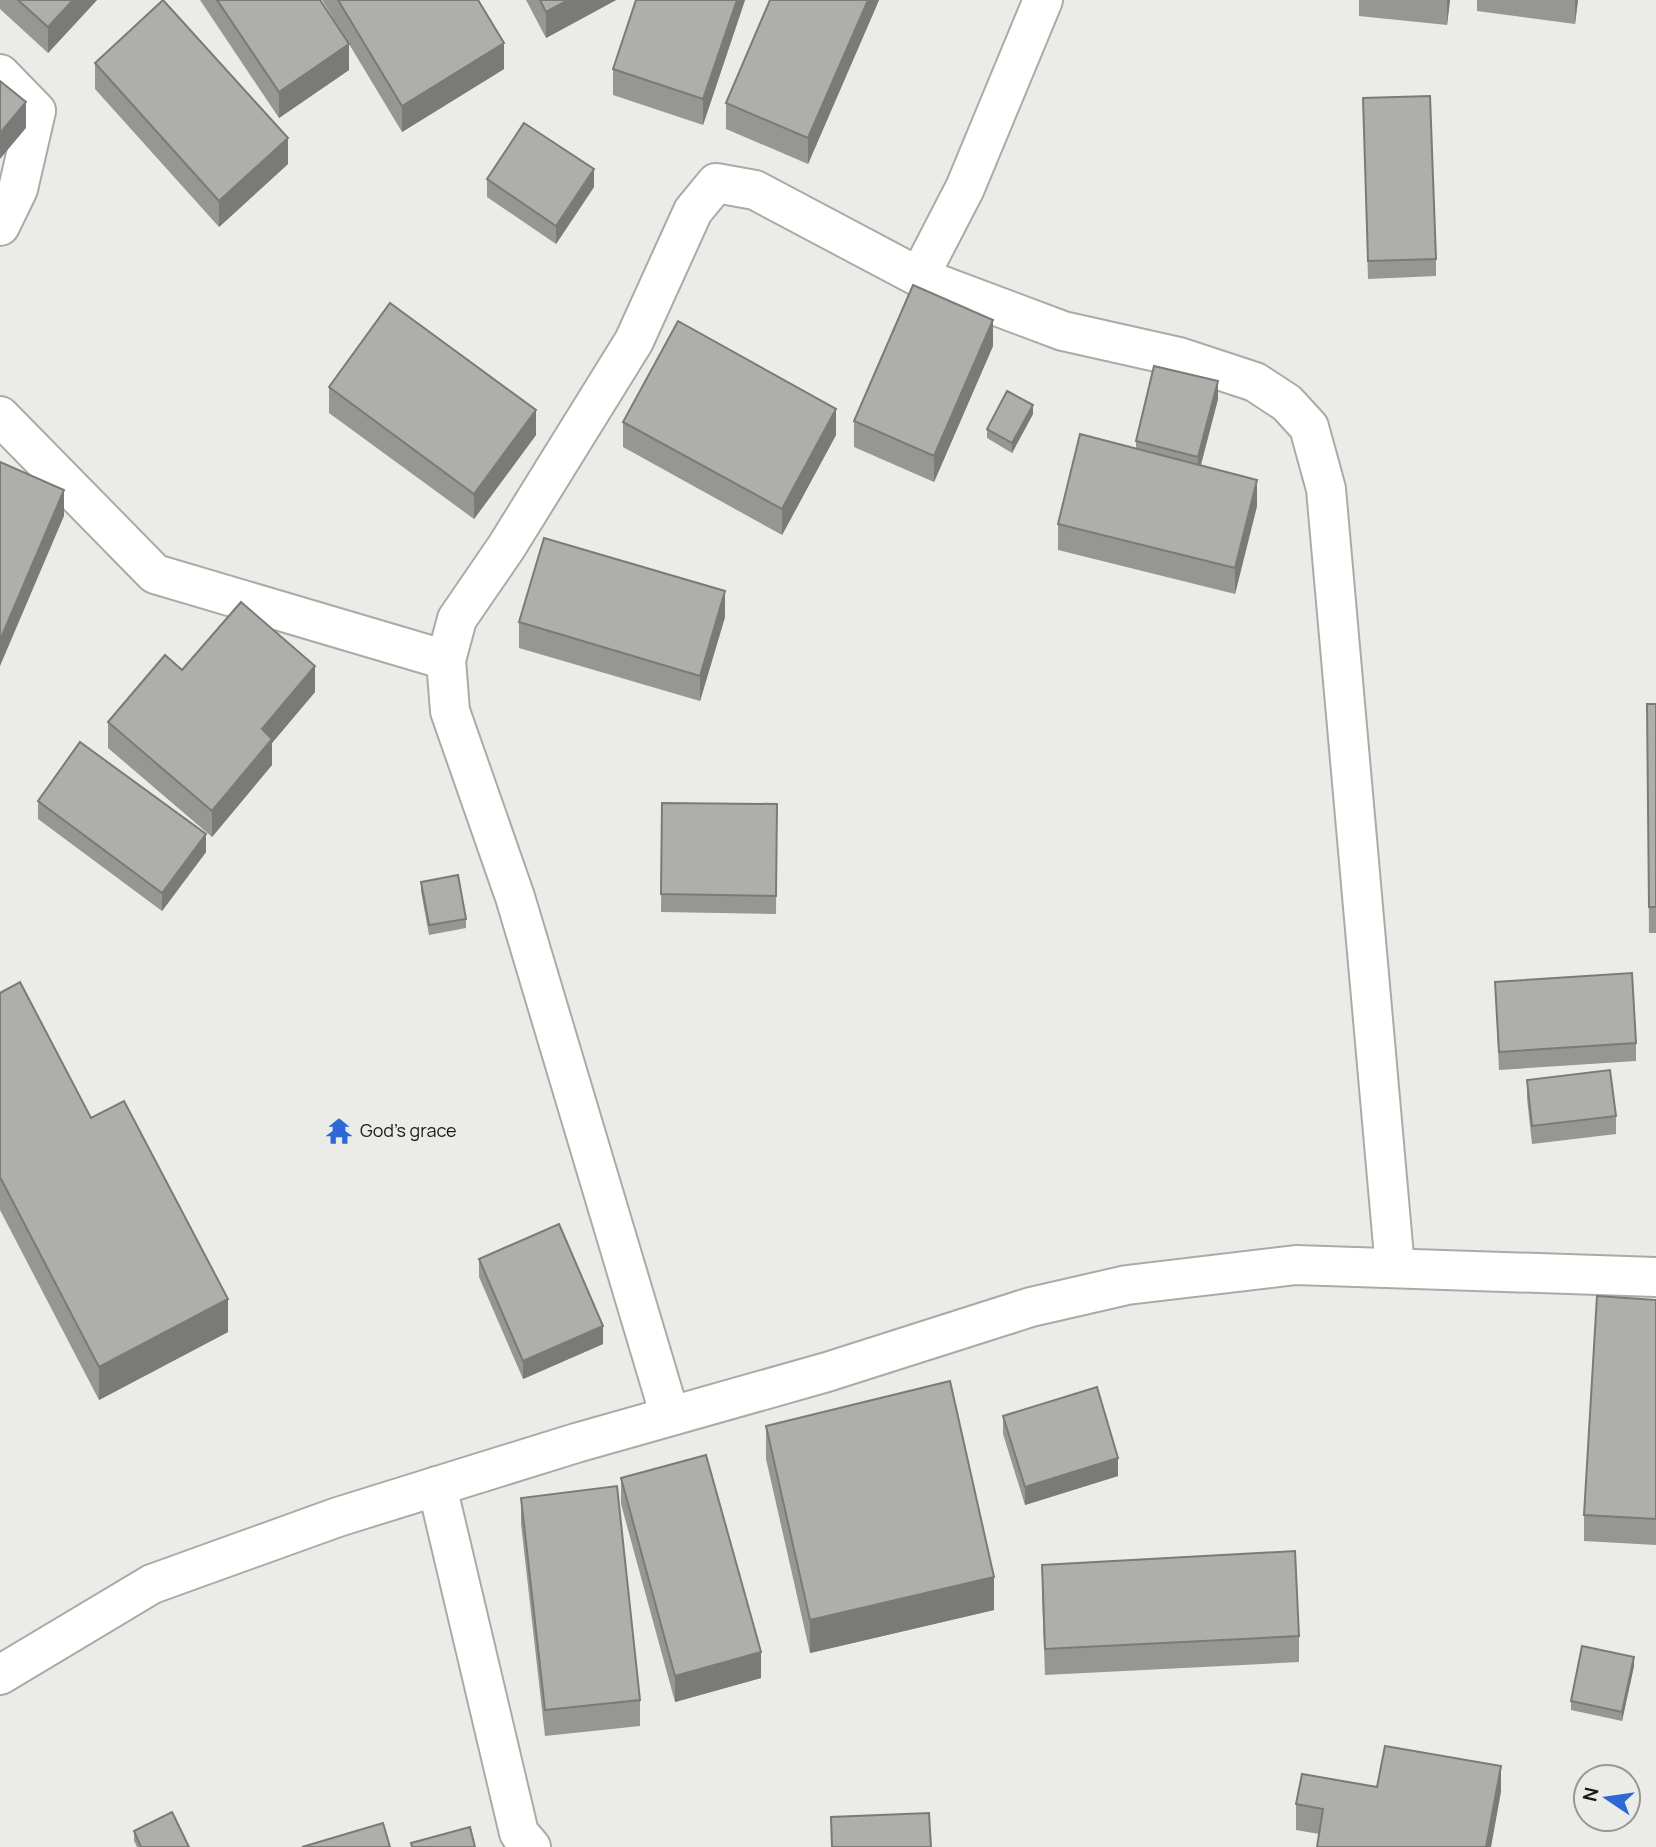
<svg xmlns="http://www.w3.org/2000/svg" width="1656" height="1847" viewBox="0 0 1656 1847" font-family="Manrope,sans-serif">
  <rect width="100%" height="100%" fill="#ebece7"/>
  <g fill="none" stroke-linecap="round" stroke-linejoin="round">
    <defs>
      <g id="street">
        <path d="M 0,74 L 36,111 L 18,189 L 0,226"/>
        <path d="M 919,277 L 965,188 L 1043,0"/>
        <path d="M 0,416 L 155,574 L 446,660"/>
        <path d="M 670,1416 L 515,897 L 450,711 L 446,660 L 457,619 L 507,546 L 634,341 L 693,211 L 716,183 L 755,190 L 919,277 L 1063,331 L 1179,357 L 1255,382 L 1287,403 L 1309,427 L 1326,489 L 1395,1268"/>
        <path d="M 437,1486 L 519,1833 L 531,1847"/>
        <path d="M 0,1675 L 152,1584 L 338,1517 L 576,1443 L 827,1372 L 1031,1307 L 1127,1285 L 1296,1265 L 1656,1277"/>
      </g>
    </defs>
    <!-- street casing -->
    <use href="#street" stroke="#aaaba7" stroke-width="42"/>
    <!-- street -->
    <use href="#street" stroke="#fff" stroke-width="38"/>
  </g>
  <!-- wall -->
  <g fill="#969693">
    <path d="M 0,0 L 97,0 L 48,53 L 0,9 Z"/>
    <path d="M 200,0 L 320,0 L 347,41 L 322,0 L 478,0 L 504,69 L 402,132 L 349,44 L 349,70 L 279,118 Z"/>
    <path d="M 526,0 L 616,0 L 546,38 Z"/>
    <path d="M 745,0 L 703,125 L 613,95 L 613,69 Z"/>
    <path d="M 770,0 L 879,0 L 808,164 L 726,129 L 726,103 Z"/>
    <path d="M 1359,0 L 1450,0 L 1447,25 L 1359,16 Z"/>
    <path d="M 1477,0 L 1578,0 L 1575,24 L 1477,11 Z"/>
    <path d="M 95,63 L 288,164 L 219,227 L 95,89 Z"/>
    <path d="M 1363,98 L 1436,259 L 1436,276 L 1368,279 Z"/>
    <path d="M 487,179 L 594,187 L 556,244 L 487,197 Z"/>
    <path d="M 993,346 L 934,482 L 854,447 L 854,421 Z"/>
    <path d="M 329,387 L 536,435 L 474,519 L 329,413 Z"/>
    <path d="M 1218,399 L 1201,465 L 1257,506 L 1235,594 L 1058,550 L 1058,524 L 1136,449 L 1136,441 Z"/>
    <path d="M 1033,414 L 1012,453 L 987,438 L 987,429 Z"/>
    <path d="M 623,422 L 836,435 L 782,535 L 623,447 Z"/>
    <path d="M 725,617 L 700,701 L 519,648 L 519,622 Z"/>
    <path d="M 182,670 L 315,692 L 272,743 L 272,765 L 212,837 L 108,748 L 108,722 Z"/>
    <path d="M 1647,704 L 1656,704 L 1656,933 L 1649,933 Z"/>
    <path d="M 38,801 L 206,852 L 162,911 L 38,819 Z"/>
    <path d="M 662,803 L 777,804 L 776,914 L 661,912 Z"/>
    <path d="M 421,882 L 466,919 L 466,928 L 429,935 L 421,891 Z"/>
    <path d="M 1495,982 L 1636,1043 L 1636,1061 L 1499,1070 Z"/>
    <path d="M 0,993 L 91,1118 L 228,1332 L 99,1400 L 0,1210 Z"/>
    <path d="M 1527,1080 L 1616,1116 L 1616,1134 L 1532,1144 L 1527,1098 Z"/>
    <path d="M 479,1259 L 603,1344 L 523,1379 L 479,1277 Z"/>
    <path d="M 1656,1300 L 1656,1545 L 1584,1541 L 1584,1515 Z"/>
    <path d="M 1003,1416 L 1118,1476 L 1025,1505 L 1003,1434 Z"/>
    <path d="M 766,1426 L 994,1610 L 810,1653 L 766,1459 Z"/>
    <path d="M 621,1478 L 761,1678 L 675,1702 L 621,1504 Z"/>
    <path d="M 521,1498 L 640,1700 L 640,1726 L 545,1736 L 521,1524 Z"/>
    <path d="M 1042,1565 L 1299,1636 L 1299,1662 L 1045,1675 L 1042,1591 Z"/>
    <path d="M 1634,1666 L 1622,1721 L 1571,1710 L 1571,1701 Z"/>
    <path d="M 1377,1787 L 1501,1792 L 1319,1834 L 1296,1830 L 1296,1804 Z"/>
    <path d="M 134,1831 L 189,1847 L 137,1847 L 134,1841 Z"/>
  </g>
  <!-- shaded-wall -->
  <g fill="#7a7a78">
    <path d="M 73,0 L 97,0 L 48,53 L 48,27 Z"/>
    <path d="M 568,0 L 616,0 L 546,38 L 546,12 Z"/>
    <path d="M 737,0 L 745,0 L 703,125 L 703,99 Z"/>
    <path d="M 868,0 L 879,0 L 808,164 L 808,138 Z"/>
    <path d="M 1447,0 L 1450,0 L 1447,25 Z"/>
    <path d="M 1575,0 L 1578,0 L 1575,24 Z"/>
    <path d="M 504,43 L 504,69 L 402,132 L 402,106 Z"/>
    <path d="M 349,44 L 349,70 L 279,118 L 279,92 Z"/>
    <path d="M 26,102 L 26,128 L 0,159 L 0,133 Z"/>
    <path d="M 288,138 L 288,164 L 219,227 L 219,201 Z"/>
    <path d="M 594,169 L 594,187 L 556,244 L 556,226 Z"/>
    <path d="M 993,320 L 993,346 L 934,482 L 934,456 Z"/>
    <path d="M 1218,381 L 1218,399 L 1198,475 L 1198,457 Z"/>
    <path d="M 1033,405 L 1033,414 L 1012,453 L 1012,443 Z"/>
    <path d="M 836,409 L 836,435 L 782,535 L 782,509 Z"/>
    <path d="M 536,410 L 536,435 L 474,519 L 474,494 Z"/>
    <path d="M 1257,480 L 1257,506 L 1235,594 L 1235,568 Z"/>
    <path d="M 64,490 L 64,516 L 0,666 L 0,640 Z"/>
    <path d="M 725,591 L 725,617 L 700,701 L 700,676 Z"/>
    <path d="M 315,666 L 315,692 L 272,743 L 272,765 L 212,837 L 212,811 L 262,729 Z"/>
    <path d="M 206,834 L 206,852 L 162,911 L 162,893 Z"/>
    <path d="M 228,1299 L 228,1332 L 99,1400 L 99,1367 Z"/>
    <path d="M 603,1326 L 603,1344 L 523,1379 L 523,1361 Z"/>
    <path d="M 1118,1458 L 1118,1476 L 1025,1505 L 1025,1487 Z"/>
    <path d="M 994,1577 L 994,1610 L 810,1653 L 810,1620 Z"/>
    <path d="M 761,1652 L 761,1678 L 675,1702 L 675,1676 Z"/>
    <path d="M 1634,1657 L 1634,1666 L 1622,1721 L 1622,1712 Z"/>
    <path d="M 1501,1766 L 1501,1792 L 1491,1847 L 1486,1847 Z"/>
  </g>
  <!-- building -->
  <g fill="#aeafab" stroke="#7a7a78" stroke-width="2">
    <path d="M 18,0 L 73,0 L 48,27 Z"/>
    <path d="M 163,0 L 288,138 L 219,201 L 95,63 Z"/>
    <path d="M 217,0 L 320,0 L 349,44 L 279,92 Z"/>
    <path d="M 338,0 L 478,0 L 504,43 L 402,106 Z"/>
    <path d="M 540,0 L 568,0 L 546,12 Z"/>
    <path d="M 636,0 L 737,0 L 703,99 L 613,69 Z"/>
    <path d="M 770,0 L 868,0 L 808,138 L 726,103 Z"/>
    <path d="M 0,81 L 26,102 L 0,133 Z"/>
    <path d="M 1430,96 L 1436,259 L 1368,261 L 1363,98 Z"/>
    <path d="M 524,123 L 594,169 L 556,226 L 487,179 Z"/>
    <path d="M 913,285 L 993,320 L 934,456 L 854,421 Z"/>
    <path d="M 390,303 L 536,410 L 474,494 L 329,387 Z"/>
    <path d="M 678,321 L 836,409 L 782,509 L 623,422 Z"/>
    <path d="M 1154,366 L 1218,381 L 1198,457 L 1136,441 Z"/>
    <path d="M 1007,391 L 1033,405 L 1012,443 L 987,429 Z"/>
    <path d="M 1080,434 L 1257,480 L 1235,568 L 1058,524 Z"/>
    <path d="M 0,462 L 64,490 L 0,640 Z"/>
    <path d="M 544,538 L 725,591 L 700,676 L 519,622 Z"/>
    <path d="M 241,602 L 315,666 L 262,729 L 272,739 L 212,811 L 108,722 L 165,655 L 182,670 Z"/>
    <path d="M 1647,704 L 1656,704 L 1656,907 L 1649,907 Z"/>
    <path d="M 80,742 L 206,834 L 162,893 L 38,801 Z"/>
    <path d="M 662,803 L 777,804 L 776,896 L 661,894 Z"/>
    <path d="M 458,875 L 466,919 L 429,925 L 421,882 Z"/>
    <path d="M 1632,973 L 1636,1043 L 1499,1052 L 1495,982 Z"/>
    <path d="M 20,982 L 91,1118 L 124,1101 L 228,1299 L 99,1367 L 0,1177 L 0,993 Z"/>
    <path d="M 1610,1070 L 1616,1116 L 1532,1126 L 1527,1080 Z"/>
    <path d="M 559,1224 L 603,1326 L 523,1361 L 479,1259 Z"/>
    <path d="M 1597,1296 L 1656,1300 L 1656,1519 L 1584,1515 Z"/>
    <path d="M 950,1381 L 994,1577 L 810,1620 L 766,1426 Z"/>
    <path d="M 1097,1387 L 1118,1458 L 1025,1487 L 1003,1416 Z"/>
    <path d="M 706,1455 L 761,1652 L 675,1676 L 621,1478 Z"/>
    <path d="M 617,1486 L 640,1700 L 545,1710 L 521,1498 Z"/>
    <path d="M 1295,1551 L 1299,1636 L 1045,1649 L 1042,1565 Z"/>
    <path d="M 1582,1646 L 1634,1657 L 1622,1712 L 1571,1701 Z"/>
    <path d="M 1385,1746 L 1501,1766 L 1486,1847 L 1317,1847 L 1323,1809 L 1296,1804 L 1302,1774 L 1377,1787 Z"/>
    <path d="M 172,1812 L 189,1847 L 141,1847 L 134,1831 Z"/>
    <path d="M 929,1813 L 931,1847 L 832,1847 L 831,1817 Z"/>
    <path d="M 383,1823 L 390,1847 L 302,1847 Z"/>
    <path d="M 470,1827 L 475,1847 L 412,1847 L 411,1843 Z"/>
  </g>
  <!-- icons -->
  <defs>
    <symbol id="temple-bare" viewBox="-9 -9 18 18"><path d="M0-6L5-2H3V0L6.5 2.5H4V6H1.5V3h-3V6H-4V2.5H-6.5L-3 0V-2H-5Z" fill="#2d68d6" stroke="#ebece7" stroke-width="2.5" paint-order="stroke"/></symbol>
  </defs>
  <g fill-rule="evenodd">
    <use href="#temple-bare" x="320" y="1112" width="38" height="38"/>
  </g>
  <g text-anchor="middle" stroke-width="6" stroke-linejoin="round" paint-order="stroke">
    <!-- poi labels -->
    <g font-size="18" fill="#191917" stroke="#ebece7" text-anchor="start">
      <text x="360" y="1137">God's grace</text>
    </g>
  </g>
  <!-- north arrow -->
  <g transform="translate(1607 1798) rotate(283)"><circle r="33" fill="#ebece7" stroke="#979894" stroke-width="2"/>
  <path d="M0-5L12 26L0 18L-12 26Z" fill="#2d68d6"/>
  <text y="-10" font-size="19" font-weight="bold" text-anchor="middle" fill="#191917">N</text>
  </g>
</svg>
